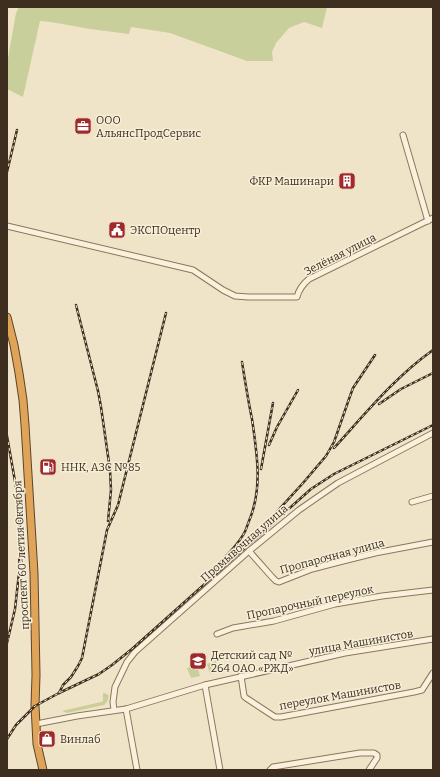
<svg xmlns="http://www.w3.org/2000/svg" width="440" height="777" viewBox="0 0 440 777" font-family="Bitter,serif">
  <rect width="100%" height="100%" fill="#f0e4c8"/>
  <!-- green -->
  <g fill="#c9cf9b">
    <path d="M 19,7 L 327,7 L 322,28 L 304,22 L 289,28 L 276,43 L 272,52 L 273,61 L 247,61 L 170,33 L 131,27 L 129,34 L 90,29 L 51,22 L 40,21 L 23,97 L 7,89 L 7,64 L 16,13 Z"/>
    <path d="M 216,661 L 219,672 L 210,674 L 207,664 Z"/>
    <path d="M 197,665 L 200,676 L 191,678 L 187,668 Z"/>
    <path d="M 103,693 L 104,693 L 107,694 L 109,696 L 107,702 L 104,705 L 67,713 L 62,711 L 101,702 L 103,701 Z"/>
  </g>
  <g fill="none" stroke-linecap="round" stroke-linejoin="round">
    <defs>
      <g id="minor">
        <path d="M 403,135 L 428,221"/>
        <path d="M 7,226 L 193,270 L 223,290 L 235,296 L 248,297 L 297,297 C 299,289 303,284 309,279 L 433,218"/>
        <path d="M 412,502 L 433,496"/>
        <path d="M 249,551 L 272,577 L 276,581 L 279,582 L 312,569 L 339,562 L 375,553 L 433,542"/>
        <path d="M 217,634 L 233,628 L 274,621 L 335,604 L 382,596 L 433,590"/>
        <path d="M 241,676 L 244,696 L 246,698 L 275,717 L 281,717 L 414,692 L 422,690 L 433,673"/>
        <path d="M 205,685 L 220,770"/>
        <path d="M 126,709 L 137,770"/>
        <path d="M 114,710 L 113,702 L 115,687 L 127,662 L 135,652 L 249,551 L 299,510 L 338,483 L 433,433"/>
        <path d="M 36,724 L 77,716 L 126,709 L 205,685 L 345,653 L 433,639"/>
        <path d="M 270,770 L 273,767 L 360,753 L 374,753 L 377,755 L 377,758 L 369,770"/>
      </g>
      <path id="highway" d="M 7,317 L 14,345 L 19,373 L 23,400 L 25,425 L 34,573 L 36,675 L 35,706 L 37,744 L 43,770"/>
    </defs>
    <!-- minor casing -->
    <use href="#minor" stroke="#8d765c" stroke-width="7"/>
    <!-- highway casing -->
    <use href="#highway" stroke="#5b4430" stroke-width="9"/>
    <!-- minor -->
    <use href="#minor" stroke="#faf1dc" stroke-width="5"/>
    <!-- highway -->
    <use href="#highway" stroke="#e0a458" stroke-width="7"/>
    <defs>
      <g id="rail">
        <path d="M 7,172 L 17,130"/>
        <path d="M 76,305 L 98,391 L 101,407 L 110,470 L 111,490 L 108,521"/>
        <path d="M 379,404 L 401,389 L 433,373"/>
        <path d="M 7,436 L 19,504 L 20,531 L 19,573 L 15,609 L 7,643"/>
        <path d="M 269,445 L 277,427 L 298,390"/>
        <path d="M 334,448 C 365,414 395,377 433,350"/>
        <path d="M 261,469 L 273,403"/>
        <path d="M 273,516 L 303,483 L 326,456 L 334,442 L 349,399 L 353,388 L 375,355"/>
        <path d="M 212,572 C 222,559 235,549 243,535 C 246,531 247,526 249,521 C 263,488 257,454 252,419 C 248,400 245,381 242,362"/>
        <path d="M 59,693 L 63,685 L 71,677 L 78,666 L 82,658 L 107,530 L 118,505 L 166,313"/>
        <path d="M 7,739 L 16,725 L 35,706 L 59,693 L 99,674 L 112,665 L 132,649 L 311,489 L 334,474 L 433,425"/>
      </g>
    </defs>
    <!-- rail casing -->
    <use href="#rail" stroke="#3d2e20" stroke-width="2.5"/>
    <!-- rail -->
    <use href="#rail" stroke="#f7eed8" stroke-width="1" stroke-dasharray="3" stroke-linecap="butt"/>
  </g>
  <!-- icons -->
  <defs>
    <symbol id="office-square" viewBox="-11 -11 22 22"><rect x="-9" y="-9" width="18" height="18" rx="4" fill="#9e2a2b" stroke="#f7eed8"/><path d="M-6-3h4V-5.5h4V-3h4V5H-6ZM-1-4.5V-3h2v-1.5ZM-6 0V1H6V0Z" fill="#fff"/></symbol>
    <symbol id="building-square" viewBox="-11 -11 22 22"><rect x="-9" y="-9" width="18" height="18" rx="4" fill="#9e2a2b" stroke="#f7eed8"/><path d="M-4-6H4V6H1V3H-1V6H-4ZM-2.5-4.3h1.7v1.8h-1.7ZM.8-4.3h1.7v1.8H.8ZM-2.5-1h1.7V.8h-1.7ZM.8-1h1.7V.8H.8Z" fill="#fff"/></symbol>
    <symbol id="civic-square" viewBox="-11 -11 22 22"><rect x="-9" y="-9" width="18" height="18" rx="4" fill="#9e2a2b" stroke="#f7eed8"/><path d="M-.6-6.5H3V-4.5H.6V-3L4-1V1h2V6H-6V1h2V-1L-.6-3ZM-1.2 2.5V6h2.4V2.5Z" fill="#fff"/></symbol>
    <symbol id="fuel-square" viewBox="-11 -11 22 22"><rect x="-9" y="-9" width="18" height="18" rx="4" fill="#9e2a2b" stroke="#f7eed8"/><path d="M-5.5-6h7V0h2V4h1.3V-2.5L3-4.5l.8-.8L6-3V5H2.5V1h-1V6h-7ZM-4.2-4.7v3.2H.2V-4.7Z" fill="#fff"/></symbol>
    <symbol id="school-square" viewBox="-11 -11 22 22"><rect x="-9" y="-9" width="18" height="18" rx="4" fill="#9e2a2b" stroke="#f7eed8"/><path d="M0-5L7-2L0 1L-7-2ZM-4 1L0 2.5L4 1V4Q0 6-4 4Z" fill="#fff"/></symbol>
    <symbol id="shop-square" viewBox="-11 -11 22 22"><rect x="-9" y="-9" width="18" height="18" rx="4" fill="#9e2a2b" stroke="#f7eed8"/><path d="M-5-2.5h2.3a2.7 3.5 0 0 1 5.4 0H5L5.5 6h-11ZM-1.5-2.5h3a1.5 2.3 0 0 0-3 0Z" fill="#fff"/></symbol>
  </defs>
  <g fill-rule="evenodd">
    <use href="#office-square" x="73" y="116" width="20" height="20"/>
    <use href="#building-square" x="337" y="171" width="20" height="20"/>
    <use href="#civic-square" x="107" y="220" width="20" height="20"/>
    <use href="#fuel-square" x="38" y="457" width="20" height="20"/>
    <use href="#school-square" x="188" y="651" width="20" height="20"/>
    <use href="#shop-square" x="37" y="729" width="20" height="20"/>
  </g>
  <g text-anchor="middle" stroke-width="3" stroke-linejoin="round" paint-order="stroke">
    <!-- poi labels -->
    <g font-size="11" fill="#3d2e20" stroke="#f7eed8" text-anchor="start">
      <text x="96" y="124">ООО<tspan x="96" dy="13">АльянсПродСервис</tspan></text>
      <text x="334" y="185" text-anchor="end">ФКР Машинари</text>
      <text x="130" y="234">ЭКСПОцентр</text>
      <text x="61" y="471">ННК, АЗС №85</text>
      <text x="211" y="659">Детский сад №<tspan x="211" dy="13">264 ОАО «РЖД»</tspan></text>
      <text x="60" y="743">Винлаб</text>
    </g>
    <!-- street labels -->
    <g font-size="11" fill="#3d2e20" stroke="#f7eed8">
      <text transform="translate(340 254) rotate(-27)" y="4">Зелёная улица</text>
      <text transform="translate(244 543) rotate(-41)" y="4">Промывочная улица</text>
      <text transform="translate(21 555) rotate(-93)" y="4">проспект 60-летия Октября</text>
      <text transform="translate(332 556) rotate(-15)" y="4">Пропарочная улица</text>
      <text transform="translate(310 602) rotate(-12)" y="4">Пропарочный переулок</text>
      <text transform="translate(361 642) rotate(-10)" y="4">улица Машинистов</text>
      <text transform="translate(340 695) rotate(-10)" y="4">переулок Машинистов</text>
    </g>
  </g>
  <!-- border -->
  <rect width="440" height="777" fill="none" stroke="#3d2e20" stroke-width="16"/>
</svg>
